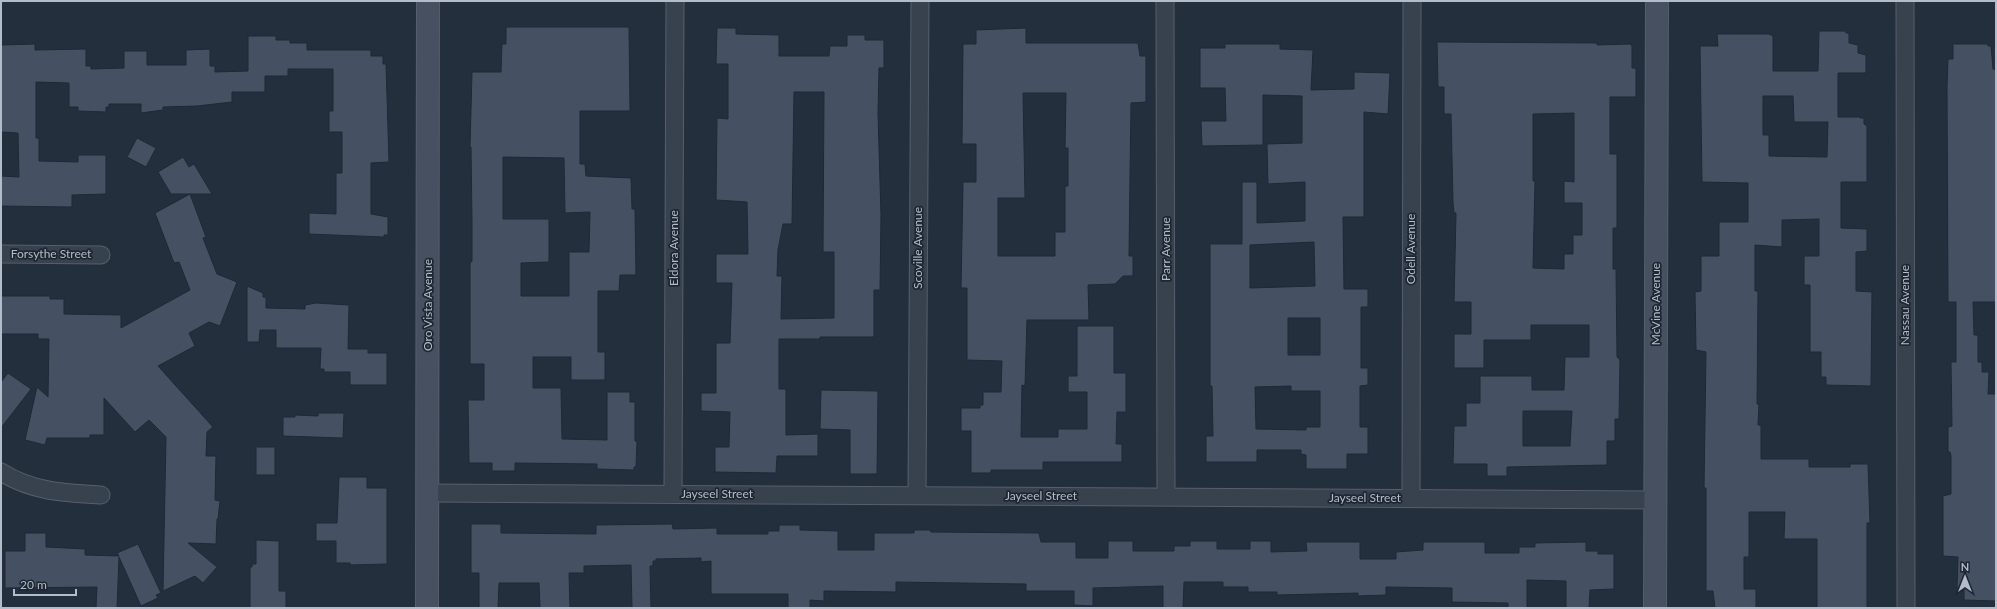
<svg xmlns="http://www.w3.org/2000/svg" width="1997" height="609" viewBox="0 0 1997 609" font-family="Lato,sans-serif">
  <rect width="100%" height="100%" fill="#242f3e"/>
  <!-- building -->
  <g fill="#455162" stroke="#1f2835" fill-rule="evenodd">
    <path d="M 506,27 L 629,27 L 630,111 L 580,111 L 580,164 L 585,164 L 586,176 L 631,178 L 632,209 L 635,209 L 636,275 L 620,275 L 619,291 L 598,291 L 598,352 L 605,352 L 605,380 L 571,380 L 571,357 L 533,357 L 533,388 L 561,388 L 562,439 L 607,440 L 607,392 L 630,392 L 630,402 L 635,402 L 635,441 L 637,441 L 636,467 L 634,467 L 634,470 L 597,469 L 597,464 L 515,463 L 515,471 L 492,471 L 492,463 L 469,463 L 468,400 L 484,400 L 484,364 L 470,364 L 470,263 L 472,261 L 472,223 L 471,147 L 470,147 L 472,72 L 501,72 L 502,44 L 506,44 ZM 503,157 L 564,158 L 565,213 L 590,212 L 589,252 L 569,252 L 569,296 L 521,296 L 521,263 L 549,262 L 549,219 L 503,219 Z"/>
    <path d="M 717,28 L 736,28 L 736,34 L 779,35 L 779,56 L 829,56 L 830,46 L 847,46 L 847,35 L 865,35 L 865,40 L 884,40 L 884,68 L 879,68 L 878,113 L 881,216 L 880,290 L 874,290 L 874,337 L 820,337 L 820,339 L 779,339 L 779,389 L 786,389 L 786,435 L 818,434 L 818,456 L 777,456 L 776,473 L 715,472 L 715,447 L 729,447 L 730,412 L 701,411 L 701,393 L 716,393 L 716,343 L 730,343 L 732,283 L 716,283 L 716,254 L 748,254 L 747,202 L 716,200 L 717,118 L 728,119 L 728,64 L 716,64 ZM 794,92 L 824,92 L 823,252 L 834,252 L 834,318 L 781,319 L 782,276 L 777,276 L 778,250 L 783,224 L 792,224 Z"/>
    <path d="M 1026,28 L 1026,43 L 1138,43 L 1140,56 L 1146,56 L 1146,102 L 1131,103 L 1129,256 L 1133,256 L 1133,276 L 1123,276 L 1115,284 L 1088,285 L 1089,320 L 1027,320 L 1025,386 L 1022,385 L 1021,437 L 1058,437 L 1058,429 L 1087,429 L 1087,392 L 1068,392 L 1068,376 L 1077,376 L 1077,326 L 1114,326 L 1114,373 L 1126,373 L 1126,412 L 1117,412 L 1116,444 L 1122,444 L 1122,462 L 1043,462 L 1043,470 L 991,470 L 991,473 L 971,473 L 971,431 L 961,431 L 961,408 L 980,408 L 980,405 L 983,405 L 983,392 L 1001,392 L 1002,361 L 967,360 L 967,288 L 961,288 L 963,182 L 976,182 L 976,144 L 962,144 L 963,44 L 976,44 L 976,30 ZM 1023,93 L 1066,93 L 1065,148 L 1068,148 L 1068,186 L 1065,186 L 1065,232 L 1055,232 L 1055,256 L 998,256 L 998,198 L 1025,198 Z"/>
    <path d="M 1819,31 L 1846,31 L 1846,33 L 1849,33 L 1849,43 L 1858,45 L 1858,53 L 1866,55 L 1866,73 L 1838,73 L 1838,117 L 1860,117 L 1860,118 L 1864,118 L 1864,124 L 1867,126 L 1867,182 L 1841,182 L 1841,228 L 1867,229 L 1867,251 L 1856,252 L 1856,291 L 1872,292 L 1871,386 L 1826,385 L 1826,377 L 1821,377 L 1821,352 L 1810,352 L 1810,285 L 1804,285 L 1804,256 L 1819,256 L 1819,219 L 1782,220 L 1782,247 L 1755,245 L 1755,291 L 1758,291 L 1757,404 L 1759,404 L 1758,425 L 1761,425 L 1761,459 L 1809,459 L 1809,467 L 1850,467 L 1850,464 L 1868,464 L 1870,523 L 1867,523 L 1867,608 L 1817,608 L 1817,539 L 1784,539 L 1785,512 L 1749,512 L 1749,557 L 1744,557 L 1744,589 L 1756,589 L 1756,608 L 1715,608 L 1713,591 L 1706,591 L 1706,488 L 1704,488 L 1706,352 L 1696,350 L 1695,292 L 1701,291 L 1701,256 L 1719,256 L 1719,222 L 1748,222 L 1748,183 L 1702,182 L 1700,46 L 1718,46 L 1717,34 L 1769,34 L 1773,36 L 1773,71 L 1818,71 ZM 1763,96 L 1793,96 L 1794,122 L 1828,122 L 1827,157 L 1769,156 L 1769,135 L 1763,135 Z"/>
    <path d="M 248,36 L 276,36 L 276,40 L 290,40 L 290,43 L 307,43 L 307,50 L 371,50 L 371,56 L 383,56 L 383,64 L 386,64 L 389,162 L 371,163 L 371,214 L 388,217 L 388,235 L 384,235 L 384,237 L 309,234 L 309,213 L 336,214 L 336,173 L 342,173 L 342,132 L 329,132 L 329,111 L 333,111 L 333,69 L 288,69 L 288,76 L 265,76 L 265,92 L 232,92 L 232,102 L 197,106 L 163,107 L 163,110 L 141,113 L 141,104 L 109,104 L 109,107 L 106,107 L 106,112 L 78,111 L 78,107 L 69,107 L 69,83 L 36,82 L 36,138 L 39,138 L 39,161 L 78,162 L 78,155 L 106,155 L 106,194 L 72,195 L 72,207 L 1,206 L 1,176 L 19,177 L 18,133 L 1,132 L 1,45 L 35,44 L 35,50 L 86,49 L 86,66 L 91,66 L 91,69 L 124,68 L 124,51 L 147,51 L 147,65 L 186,65 L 186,50 L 210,49 L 210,66 L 215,66 L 215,72 L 248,71 Z"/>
    <path d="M 1437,42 L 1597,43 L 1597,45 L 1630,44 L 1632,46 L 1632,68 L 1636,68 L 1636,97 L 1610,97 L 1610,154 L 1617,154 L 1617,228 L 1613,228 L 1613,269 L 1616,269 L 1617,357 L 1620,360 L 1619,419 L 1615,419 L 1615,441 L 1607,441 L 1607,465 L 1507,467 L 1507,476 L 1487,476 L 1487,464 L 1453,464 L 1454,426 L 1466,426 L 1466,403 L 1480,403 L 1480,376 L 1532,376 L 1532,390 L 1564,390 L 1565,357 L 1589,357 L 1589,325 L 1531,325 L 1531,340 L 1484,340 L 1484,368 L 1454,368 L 1454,334 L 1471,334 L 1471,302 L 1454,302 L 1456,213 L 1454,213 L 1453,202 L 1451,114 L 1444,114 L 1444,87 L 1438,87 ZM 1574,113 L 1574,182 L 1564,181 L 1564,203 L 1582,203 L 1582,235 L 1573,235 L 1573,254 L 1564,254 L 1564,269 L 1533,268 L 1535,181 L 1533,181 L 1533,114 ZM 1523,411 L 1572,411 L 1570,446 L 1523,446 Z"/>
    <path d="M 1225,44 L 1280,44 L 1280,49 L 1313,50 L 1311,90 L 1354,89 L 1354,72 L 1390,73 L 1388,114 L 1364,112 L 1364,217 L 1343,217 L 1344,289 L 1368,289 L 1368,307 L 1361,307 L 1361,368 L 1368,368 L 1368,385 L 1360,386 L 1360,427 L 1368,427 L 1368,454 L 1347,454 L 1347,469 L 1306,469 L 1306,455 L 1301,454 L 1301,450 L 1257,450 L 1257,462 L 1206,462 L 1206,436 L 1213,436 L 1212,386 L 1210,386 L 1210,244 L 1242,244 L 1242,182 L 1257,182 L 1257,223 L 1305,221 L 1305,182 L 1268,184 L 1267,144 L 1302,143 L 1302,96 L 1263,95 L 1263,145 L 1202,146 L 1201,121 L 1226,121 L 1225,88 L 1200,88 L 1200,48 L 1225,48 ZM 1314,242 L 1315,286 L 1250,288 L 1250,245 ZM 1288,318 L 1320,318 L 1320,355 L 1288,355 ZM 1291,386 L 1291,391 L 1320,391 L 1320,427 L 1306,427 L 1306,430 L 1256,429 L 1255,387 Z"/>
    <path d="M 1953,44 L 1988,44 L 1988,46 L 1991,46 L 1993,69 L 1996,70 L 1996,302 L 1973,302 L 1974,335 L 1978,335 L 1978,362 L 1982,362 L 1982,372 L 1989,372 L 1988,394 L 1996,394 L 1996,601 L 1964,600 L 1964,588 L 1957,588 L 1958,557 L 1943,556 L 1943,496 L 1951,494 L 1951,456 L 1950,452 L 1948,452 L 1948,427 L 1952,426 L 1951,362 L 1956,362 L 1956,302 L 1948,302 L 1947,88 L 1948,59 L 1953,59 Z"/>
    <path d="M 137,138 L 156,148 L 146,167 L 127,157 Z"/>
    <path d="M 183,157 L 189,167 L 194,164 L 212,194 L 171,194 L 158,172 Z"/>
    <path d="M 190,194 L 206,237 L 203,238 L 217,274 L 237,282 L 220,326 L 209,322 L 189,333 L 195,346 L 158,366 L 213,427 L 207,432 L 206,456 L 216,456 L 215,500 L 220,501 L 218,519 L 217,519 L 216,544 L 188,543 L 217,567 L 203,583 L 195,576 L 163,591 L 166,437 L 149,420 L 135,432 L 104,398 L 104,435 L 90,435 L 90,438 L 47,438 L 45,445 L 25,440 L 37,387 L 48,397 L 49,339 L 38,339 L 38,334 L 1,334 L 1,296 L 50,296 L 50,299 L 64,299 L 64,314 L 121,315 L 121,328 L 190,290 L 179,262 L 174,263 L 155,213 Z"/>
    <path d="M 247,286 L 263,293 L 263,297 L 266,297 L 266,308 L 305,309 L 305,305 L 316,303 L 349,305 L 348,349 L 368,349 L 368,353 L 387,353 L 387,385 L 350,385 L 350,372 L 324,372 L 324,369 L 320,369 L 321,348 L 276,348 L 276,330 L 260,330 L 259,342 L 247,342 Z"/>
    <path d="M 8,373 L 31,389 L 1,428 L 1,382 Z"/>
    <path d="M 821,390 L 878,391 L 877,474 L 850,474 L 850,430 L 820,429 Z"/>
    <path d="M 318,413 L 344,413 L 343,438 L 283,436 L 283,417 L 295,417 L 295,415 L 318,416 Z"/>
    <rect x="256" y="447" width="19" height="28"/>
    <path d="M 339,477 L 367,477 L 367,488 L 387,488 L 387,564 L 350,565 L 350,563 L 336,563 L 336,541 L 316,541 L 316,523 L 337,523 Z"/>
    <path d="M 471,524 L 501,524 L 501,533 L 596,534 L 596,525 L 672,524 L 673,529 L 717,528 L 717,534 L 768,534 L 768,531 L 779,531 L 779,525 L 800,525 L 800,530 L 838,531 L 838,550 L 874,550 L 874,533 L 914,533 L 914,530 L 930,530 L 931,532 L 1039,533 L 1041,542 L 1076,542 L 1076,558 L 1108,558 L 1108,541 L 1133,541 L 1133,551 L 1174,551 L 1174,546 L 1190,546 L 1190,541 L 1217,541 L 1217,549 L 1250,549 L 1250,541 L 1271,541 L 1271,552 L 1307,551 L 1306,542 L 1360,542 L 1360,559 L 1396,559 L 1396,552 L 1423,550 L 1423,542 L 1485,542 L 1485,553 L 1519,553 L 1519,547 L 1535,547 L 1535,543 L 1586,542 L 1586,551 L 1598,551 L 1598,554 L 1614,554 L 1614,589 L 1590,590 L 1589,608 L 1566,608 L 1566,581 L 1527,580 L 1527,608 L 1508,608 L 1508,603 L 1452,602 L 1452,588 L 1386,587 L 1386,595 L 1358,596 L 1358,593 L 1277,595 L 1277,592 L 1248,592 L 1248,587 L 1223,587 L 1223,582 L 1184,582 L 1183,608 L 1163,608 L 1163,586 L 1093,588 L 1093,606 L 1074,605 L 1074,591 L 1026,591 L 1026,584 L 896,582 L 896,592 L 824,591 L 824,601 L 810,600 L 810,608 L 788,608 L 788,594 L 711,594 L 711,561 L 701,562 L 701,558 L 656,559 L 656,561 L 653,561 L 653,566 L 650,566 L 651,608 L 632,608 L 631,565 L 584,566 L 584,573 L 569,573 L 570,608 L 540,608 L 539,583 L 499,583 L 498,608 L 479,608 L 479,573 L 471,573 Z"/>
    <path d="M 25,533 L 46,533 L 46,547 L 85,549 L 85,555 L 119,556 L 117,553 L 138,544 L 161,593 L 156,595 L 158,598 L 141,606 L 119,557 L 117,608 L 96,608 L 97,587 L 5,588 L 5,551 L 25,551 Z"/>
    <path d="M 256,540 L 279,541 L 279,591 L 286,591 L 286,608 L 250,608 L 250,567 L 252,567 L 252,564 L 256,564 Z"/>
  </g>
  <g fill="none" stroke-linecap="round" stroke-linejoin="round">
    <defs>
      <g id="street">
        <path d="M 1165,1 L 1166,496"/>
        <path d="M 1905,1 L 1906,608"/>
        <path d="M 1,254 L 101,255"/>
        <path d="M 1,472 C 33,492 65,493 101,495"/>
        <path d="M 427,493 L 1655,500"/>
        <path d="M 673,494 L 675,1"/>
        <path d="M 917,495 L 920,1"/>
        <path d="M 1411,498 L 1412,1"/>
      </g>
      <g id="secondary">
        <path d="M 427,608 L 428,1"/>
        <path d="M 1655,608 L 1657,1"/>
      </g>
    </defs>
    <!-- street casing -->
    <use href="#street" stroke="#565f6c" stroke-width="19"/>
    <!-- secondary casing -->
    <use href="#secondary" stroke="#565f6c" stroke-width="24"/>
    <!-- street -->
    <use href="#street" stroke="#38414e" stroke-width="17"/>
    <!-- secondary -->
    <use href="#secondary" stroke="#465061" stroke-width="22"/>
  </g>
  <g text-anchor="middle" stroke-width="3.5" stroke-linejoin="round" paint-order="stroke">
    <!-- street labels -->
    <g font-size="12" fill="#b4bcc9" stroke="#1d2633">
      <text transform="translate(674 248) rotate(-90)" y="4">Eldora Avenue</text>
      <text transform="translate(918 248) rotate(-90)" y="4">Scoville Avenue</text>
      <text transform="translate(1166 249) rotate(-90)" y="4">Parr Avenue</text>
      <text transform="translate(1411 249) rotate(-90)" y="4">Odell Avenue</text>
      <text x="51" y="258">Forsythe Street</text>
      <text transform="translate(1656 304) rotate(-90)" y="4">McVine Avenue</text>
      <text transform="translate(428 305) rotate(-90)" y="4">Oro Vista Avenue</text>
      <text transform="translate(1905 305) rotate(-90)" y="4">Nassau Avenue</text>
      <text x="717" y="498">Jayseel Street</text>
      <text x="1041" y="500">Jayseel Street</text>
      <text x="1365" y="502">Jayseel Street</text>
    </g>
  </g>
  <!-- border -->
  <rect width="1997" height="609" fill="none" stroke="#b4bcc9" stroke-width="4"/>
  <!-- north arrow -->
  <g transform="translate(1965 577)" stroke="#1d2633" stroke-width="3" paint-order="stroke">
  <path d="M0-3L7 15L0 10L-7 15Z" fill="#b4bcc9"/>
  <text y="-6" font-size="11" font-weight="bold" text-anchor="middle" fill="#b4bcc9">N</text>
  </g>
  <!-- scale -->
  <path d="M14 589v6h62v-6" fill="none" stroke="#b4bcc9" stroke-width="2"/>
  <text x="20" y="589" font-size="12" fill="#b4bcc9" stroke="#1d2633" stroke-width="3" paint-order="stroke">20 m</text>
</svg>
